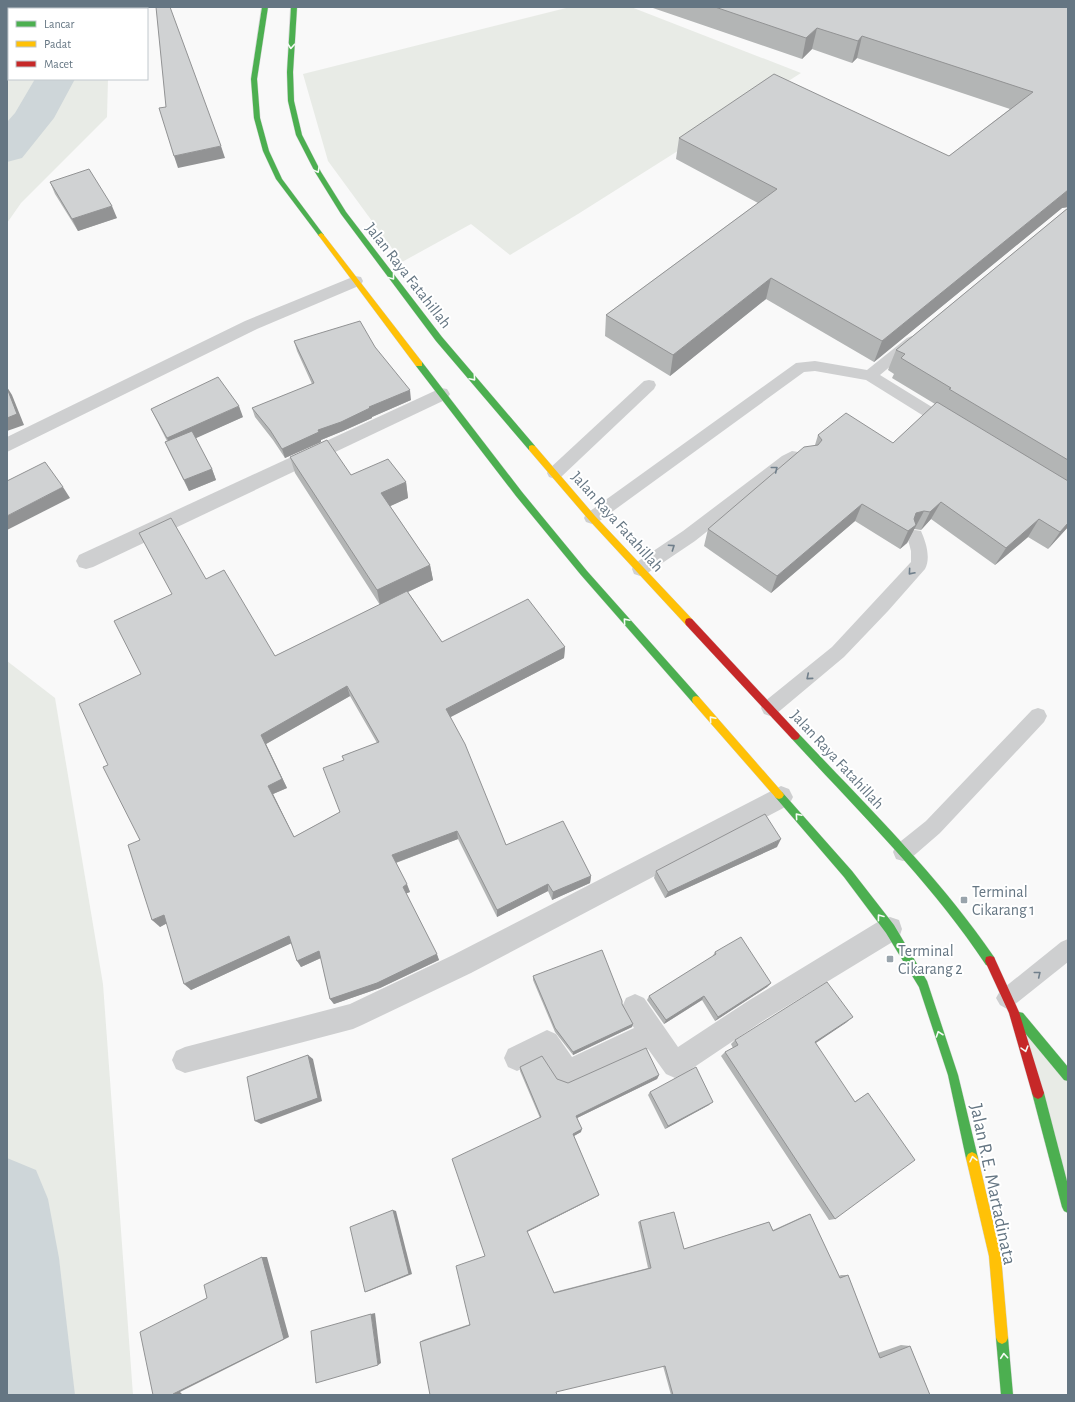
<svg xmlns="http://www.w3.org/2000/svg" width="1075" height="1402" viewBox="0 0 1075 1402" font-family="'Alegreya Sans',sans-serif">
  <rect width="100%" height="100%" fill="#f9f9f9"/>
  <!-- green -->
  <g fill="#e8ebe6">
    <path d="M 7,7 L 108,7 L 109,9 L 9,9 L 9,79 L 108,79 L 107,117 L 21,203 L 7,223 Z"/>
    <path d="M 570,7 L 631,7 L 801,73 L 578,214 L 510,255 L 471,224 L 402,262 L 328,161 L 303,74 Z"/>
    <path d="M 7,661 L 55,698 L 103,984 L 133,1395 L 7,1395 Z"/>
    <path d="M 1014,1012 L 1068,1076 L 1068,1207 Z"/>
  </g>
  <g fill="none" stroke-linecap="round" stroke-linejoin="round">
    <!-- river -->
    <g fill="#ced6d9" fill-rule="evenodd">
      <rect x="53" y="7" width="38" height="2"/>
      <path d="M 35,79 L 75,79 L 54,118 L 22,158 L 7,162 L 7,122 L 15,113 Z"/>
      <path d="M 7,1158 L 36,1170 L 48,1199 L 59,1258 L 75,1395 L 7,1395 Z"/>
    </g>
    <defs>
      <g id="fast">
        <path d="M 262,7 L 268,7 L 257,79 L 260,118 L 269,151 L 282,179 L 323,234 L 324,235 L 321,237 L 319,236 L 276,179 L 263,151 L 254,118 L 251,79 Z"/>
        <path d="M 291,7 L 297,7 L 293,72 L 294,101 L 302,135 L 321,172 L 346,212 L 442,337 L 535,446 L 535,450 L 529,450 L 436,341 L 341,214 L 315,172 L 296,135 L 288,101 L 287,72 Z"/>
        <path d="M 419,361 L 422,362 L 522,492 L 587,571 L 699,697 L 700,700 L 699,703 L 696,704 L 693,703 L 581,575 L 516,496 L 416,366 L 416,362 Z"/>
        <path d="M 795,732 L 798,733 C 866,805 938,875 994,957 L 995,961 L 994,965 L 990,966 L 986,965 C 931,882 859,812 792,739 L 790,736 L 792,733 Z"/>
        <path d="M 779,791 L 782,792 L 852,871 L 894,925 L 927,981 L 958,1075 L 978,1158 L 976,1162 L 972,1164 L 968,1162 L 966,1158 L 948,1075 L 919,987 L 886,933 L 844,877 L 776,798 L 774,795 L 776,792 Z"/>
        <path d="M 1019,1012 L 1023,1013 L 1068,1067 L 1068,1081 L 1064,1080 L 1015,1021 L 1014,1017 L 1015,1013 Z"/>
        <path d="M 1038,1087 L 1042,1089 L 1044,1093 L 1068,1185 L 1068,1213 L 1064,1211 L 1062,1207 L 1032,1093 L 1034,1089 Z"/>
        <path d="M 1002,1332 L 1006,1334 L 1008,1338 L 1013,1395 L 1001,1395 L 996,1338 L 998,1334 Z"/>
      </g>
      <g id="slow">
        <path d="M 321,233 L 323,234 L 422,362 L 422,366 L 416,366 L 319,236 L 318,235 Z"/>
        <path d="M 532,445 L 535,446 L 595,516 L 692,619 L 693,622 L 692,625 L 686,625 L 589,520 L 529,450 L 529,446 Z"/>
        <path d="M 696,696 L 699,697 L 782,792 L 784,795 L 782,798 L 779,799 L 776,798 L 693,703 L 692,700 L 693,697 Z"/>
        <path d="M 972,1152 L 976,1154 L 978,1158 L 1001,1256 L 1008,1338 L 1006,1342 L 1002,1344 L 998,1342 L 996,1338 L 989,1256 L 966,1158 L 968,1154 Z"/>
      </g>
      <g id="jam">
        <path d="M 689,618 L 692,619 L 798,733 L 800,736 L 798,739 L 795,740 L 792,739 L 686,625 L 685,622 L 686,619 Z"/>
        <path d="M 990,956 L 994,957 L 1019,1012 L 1044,1093 L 1042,1097 L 1038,1099 L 1034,1097 L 1032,1093 L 1009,1013 L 985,961 L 986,957 Z"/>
      </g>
    </defs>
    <!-- fast casing -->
    <use href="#fast" stroke="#d5d6d6" stroke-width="1"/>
    <!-- slow casing -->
    <use href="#slow" stroke="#d5d6d6" stroke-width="1"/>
    <!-- jam casing -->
    <use href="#jam" stroke="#d5d6d6" stroke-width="1"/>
    <!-- lane -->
    <g fill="#cecfd0" fill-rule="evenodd">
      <path d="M 912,336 L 917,338 L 919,341 L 917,344 L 880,375 L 953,420 L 956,424 L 953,428 L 948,429 L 943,428 L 866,380 L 815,371 L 804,372 L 598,522 L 592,524 L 586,522 L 584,518 L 586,514 L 796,363 L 815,361 L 867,370 L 907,338 Z"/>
      <path d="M 649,380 L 654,381 L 656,385 L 654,389 L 561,477 L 555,479 L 549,477 L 547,473 L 549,469 L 644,381 Z"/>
      <path d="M 792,451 L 811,454 L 814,458 L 811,462 L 792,464 L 695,541 L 646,574 L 640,576 L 634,574 L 632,569 L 634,564 L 683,531 L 782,456 Z"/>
      <path d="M 915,530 L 921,531 C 926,542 931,558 925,569 L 888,611 L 844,657 L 776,714 L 770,716 L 764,714 L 761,708 L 764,702 L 832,647 L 911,562 L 911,551 L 907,536 L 909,531 Z"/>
      <path d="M 1038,708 L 1044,710 L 1047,716 L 1044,722 L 940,833 L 910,859 L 903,861 L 896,859 L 893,852 L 896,845 L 926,821 L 1032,710 Z"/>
      <path d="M 1068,939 L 1068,962 L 1014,1005 L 1007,1009 L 1000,1005 L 996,998 L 1000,991 L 1061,942 Z"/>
    </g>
    <!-- street -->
    <g fill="#cecfd0" fill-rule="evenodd">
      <path d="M 355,276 L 361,277 L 363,281 L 361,285 L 257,329 L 7,452 L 7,437 L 245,321 Z"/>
      <path d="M 441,388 L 447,389 L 450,394 L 447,399 L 93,567 L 86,569 L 79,567 L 76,561 L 79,555 Z"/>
      <path d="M 781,786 L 789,789 L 793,797 L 789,805 L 471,973 L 362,1025 L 353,1029 L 185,1073 L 176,1069 L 172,1060 L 176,1051 L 185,1047 L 350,1004 L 453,955 Z"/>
      <path d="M 890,917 L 899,920 L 902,929 L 899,938 L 766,1019 L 684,1074 L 675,1078 L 666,1074 L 648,1049 L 567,1086 L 558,1082 L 542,1059 L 517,1071 L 508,1067 L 504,1058 L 508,1049 L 547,1030 L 556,1034 L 572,1057 L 634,1028 L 622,1007 L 626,998 L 635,994 L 644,998 L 678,1047 L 748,1001 L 881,920 Z"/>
    </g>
    <!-- fast -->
    <use href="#fast" fill="#4caf50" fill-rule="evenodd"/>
    <!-- slow -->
    <use href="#slow" fill="#ffc107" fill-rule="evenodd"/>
    <!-- jam -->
    <use href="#jam" fill="#c62828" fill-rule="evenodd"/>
  </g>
  <!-- wall -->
  <g fill="#b3b5b5" fill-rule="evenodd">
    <path d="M 650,7 L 1068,7 L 1068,207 L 1062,208 L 874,362 L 766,299 L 670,376 L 605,336 L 606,315 L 758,203 L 676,159 L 679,138 L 949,156 L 1010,109 L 857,58 L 852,63 L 812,49 L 802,59 Z"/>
    <path d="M 50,182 L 117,218 L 78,231 L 55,194 Z"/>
    <path d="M 1068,208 L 1068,527 L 1048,549 L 1028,537 L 995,565 L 931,519 L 921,530 L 914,529 L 907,543 L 900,549 L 855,521 L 771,593 L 704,546 L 708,529 L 815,445 L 818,435 L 893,443 L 935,404 L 892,378 L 894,374 L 888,370 L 896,350 Z"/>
    <path d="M 294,341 L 375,347 L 411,400 L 372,417 L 372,418 L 343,431 L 321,440 L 321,442 L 285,458 L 273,440 L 255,417 L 252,408 L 312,384 L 297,351 Z"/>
    <path d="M 151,409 L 243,417 L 195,438 L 212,469 L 216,480 L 189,491 L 170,453 L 165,442 L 167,441 Z"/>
    <path d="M 290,457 L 351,475 L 406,482 L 408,498 L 390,506 L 430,565 L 433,580 L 408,592 L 442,642 L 565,647 L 564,658 L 450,717 L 506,845 L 591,876 L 590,883 L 552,900 L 548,891 L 497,917 L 458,839 L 396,863 L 410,892 L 406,893 L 439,960 L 380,988 L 334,1004 L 330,999 L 321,958 L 301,967 L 291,943 L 191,990 L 167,923 L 160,927 L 140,840 L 108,765 L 141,674 L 206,579 L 275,656 L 380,605 L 295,473 ZM 350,696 L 377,743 L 342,756 L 344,760 L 340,812 L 294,837 L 273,794 L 287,788 L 266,744 Z"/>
    <path d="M 777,847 L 665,898 L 654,878 L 656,871 Z"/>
    <path d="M 715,952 L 771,983 L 767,987 L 715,1021 L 702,1000 L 664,1024 L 647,1000 L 649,996 L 712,957 Z"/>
    <path d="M 533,976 L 622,1004 L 633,1024 L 632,1027 L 573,1055 L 555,1032 L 533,980 Z"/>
    <path d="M 847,1022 L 815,1043 L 854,1102 L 868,1093 L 835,1219 L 829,1220 L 721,1056 L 725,1052 L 733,1048 L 731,1044 L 735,1040 Z"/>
    <path d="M 520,1067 L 557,1079 L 568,1083 L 659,1075 L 657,1079 L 577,1118 L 581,1132 L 574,1136 L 599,1195 L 598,1196 L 527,1232 L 554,1292 L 648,1268 L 638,1222 L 640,1221 L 684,1249 L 769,1222 L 773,1230 L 804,1216 L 810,1214 L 839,1276 L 841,1275 L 848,1275 L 878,1353 L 901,1345 L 910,1346 L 930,1395 L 671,1395 L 663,1366 L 420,1342 L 423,1340 L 470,1324 L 485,1256 L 540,1118 L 520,1071 Z"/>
    <path d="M 650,1092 L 709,1105 L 665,1129 L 648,1095 Z"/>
  </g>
  <!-- shaded-wall -->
  <g fill="#929394">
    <path d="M 817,28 L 812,49 L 802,59 L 806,38 Z"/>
    <path d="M 862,36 L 857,58 L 852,63 L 858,41 Z"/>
    <path d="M 221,146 L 225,158 L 178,168 L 174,156 Z"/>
    <path d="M 1068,190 L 1068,207 L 1062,208 L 874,362 L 882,341 Z"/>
    <path d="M 112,206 L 117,218 L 78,231 L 72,219 Z"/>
    <path d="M 771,278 L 766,299 L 670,376 L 673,355 Z"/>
    <path d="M 7,387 L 12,395 L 24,425 L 7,431 Z"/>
    <path d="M 410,390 L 411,400 L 372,417 L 372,418 L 343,431 L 321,440 L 321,442 L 285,458 L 282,449 L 318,430 L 369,407 Z"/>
    <path d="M 239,406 L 243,417 L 172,449 L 167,438 Z"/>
    <path d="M 212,469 L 216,480 L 189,491 L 184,480 Z"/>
    <path d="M 406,482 L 408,498 L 384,509 L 381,493 Z"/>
    <path d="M 63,487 L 70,498 L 7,530 L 7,516 Z"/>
    <path d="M 941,502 L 931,519 L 921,530 L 930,512 Z"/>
    <path d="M 862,504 L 855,521 L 771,593 L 777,576 Z"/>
    <path d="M 924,511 L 907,543 L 900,549 L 916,513 Z"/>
    <path d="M 1039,519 L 1028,537 L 995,565 L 1006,548 Z"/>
    <path d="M 1068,523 L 1068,527 L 1048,549 L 1060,532 Z"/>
    <path d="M 430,565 L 433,580 L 380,605 L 377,590 Z"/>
    <path d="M 565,647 L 564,658 L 447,719 L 446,709 Z"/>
    <path d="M 347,686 L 350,696 L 266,744 L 287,788 L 273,794 L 298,845 L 268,786 L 261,735 Z"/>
    <path d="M 457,831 L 458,839 L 395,863 L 392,855 Z"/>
    <path d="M 781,839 L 777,847 L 665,898 L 668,892 Z"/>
    <path d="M 591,876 L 590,883 L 552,900 L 553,892 Z"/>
    <path d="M 407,884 L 410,892 L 405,894 L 403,887 Z"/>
    <path d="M 548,884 L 548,891 L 497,917 L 497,910 Z"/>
    <path d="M 164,915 L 171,921 L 160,927 L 152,920 Z"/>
    <path d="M 289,936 L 294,942 L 191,990 L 184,984 Z"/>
    <path d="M 319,951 L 323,957 L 301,967 L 297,961 Z"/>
    <path d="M 437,954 L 439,960 L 380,988 L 334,1004 L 330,999 Z"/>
    <path d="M 771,983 L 767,987 L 715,1021 L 718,1017 Z"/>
    <path d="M 704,996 L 702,1000 L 664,1024 L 666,1020 Z"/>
    <path d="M 853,1017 L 847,1022 L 810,1047 L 815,1042 Z"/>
    <path d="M 633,1024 L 632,1027 L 573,1055 L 573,1052 Z"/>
    <path d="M 308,1055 L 313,1059 L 322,1101 L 261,1124 L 255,1121 Z"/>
    <path d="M 659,1075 L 657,1079 L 575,1119 L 576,1116 Z"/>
    <path d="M 713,1102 L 709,1105 L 665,1129 L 668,1126 Z"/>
    <path d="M 582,1129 L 581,1132 L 572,1137 L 573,1134 Z"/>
    <path d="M 599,1195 L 598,1196 L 527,1232 L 527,1231 Z"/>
    <path d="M 393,1210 L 396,1211 L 412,1274 L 369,1291 L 365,1292 Z"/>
    <path d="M 262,1257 L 267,1257 L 289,1337 L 180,1392 L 183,1395 L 173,1395 L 173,1394 Z"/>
    <path d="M 375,1313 L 381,1363 L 378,1365 L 371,1314 Z"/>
  </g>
  <!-- building -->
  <g fill="#d0d2d3" stroke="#929394" fill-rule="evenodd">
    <path d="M 156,7 L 170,7 L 221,146 L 174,156 L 159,108 L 166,107 Z"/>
    <path d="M 715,7 L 1068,7 L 1068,190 L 882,341 L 771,278 L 673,355 L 606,315 L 777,189 L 679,138 L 774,74 L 949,156 L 1033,92 L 862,36 L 858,41 L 817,28 L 806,38 Z"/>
    <path d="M 89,169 L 112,206 L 72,219 L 50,182 Z"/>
    <path d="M 1068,208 L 1068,460 L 949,389 L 951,388 L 901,358 L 905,354 L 896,350 Z"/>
    <path d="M 360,321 L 375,347 L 410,390 L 369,407 L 370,408 L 341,422 L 318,430 L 319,432 L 282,449 L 270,430 L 252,408 L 314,383 L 294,341 Z"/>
    <path d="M 218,377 L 239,406 L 167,438 L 151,409 Z"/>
    <path d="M 7,388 L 17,414 L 7,418 Z"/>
    <path d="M 937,402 L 1068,481 L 1068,523 L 1060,532 L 1039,519 L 1006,548 L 941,502 L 930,512 L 924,511 L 916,513 L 914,519 L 916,525 L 908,531 L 862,504 L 777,576 L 708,529 L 804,447 L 818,445 L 822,440 L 818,435 L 846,413 L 893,443 Z"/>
    <path d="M 192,431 L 212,469 L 184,480 L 165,442 Z"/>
    <path d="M 327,440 L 351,475 L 388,459 L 406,482 L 381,493 L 430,565 L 377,590 L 290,457 Z"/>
    <path d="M 45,462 L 63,487 L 7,516 L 7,481 Z"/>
    <path d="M 171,518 L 206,579 L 224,570 L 275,656 L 407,591 L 442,642 L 528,599 L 565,647 L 446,709 L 465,744 L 506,845 L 563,821 L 591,876 L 553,892 L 548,884 L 497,910 L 457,831 L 392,855 L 407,884 L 403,887 L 437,954 L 377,983 L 330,999 L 319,951 L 297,961 L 289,936 L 184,984 L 164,915 L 152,920 L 128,845 L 140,840 L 103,767 L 108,765 L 79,704 L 141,674 L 114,621 L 172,594 L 139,533 ZM 347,686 L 379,742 L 342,756 L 344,760 L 323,768 L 340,812 L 294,837 L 268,786 L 282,779 L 261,735 Z"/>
    <path d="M 765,814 L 781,839 L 668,892 L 656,871 Z"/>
    <path d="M 741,937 L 771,983 L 718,1017 L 704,996 L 666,1020 L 649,996 L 716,954 L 715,952 Z"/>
    <path d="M 602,950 L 622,1001 L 622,1004 L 633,1024 L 573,1052 L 555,1028 L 533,976 Z"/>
    <path d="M 827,982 L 853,1017 L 815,1042 L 855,1102 L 868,1093 L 915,1160 L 835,1219 L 725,1052 L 738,1045 L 735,1040 Z"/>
    <path d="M 646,1048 L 659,1075 L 576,1116 L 582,1129 L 573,1134 L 599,1195 L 527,1231 L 554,1293 L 651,1268 L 640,1221 L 674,1212 L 684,1249 L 769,1222 L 773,1231 L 810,1214 L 840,1278 L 848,1275 L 880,1358 L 910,1346 L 930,1395 L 673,1395 L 665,1366 L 556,1392 L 557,1395 L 430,1395 L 420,1342 L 470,1325 L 456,1266 L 485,1256 L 452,1159 L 541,1117 L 520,1067 L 542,1056 L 557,1079 L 568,1083 Z"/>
    <path d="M 308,1055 L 318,1098 L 255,1121 L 247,1077 Z"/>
    <path d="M 696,1067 L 713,1102 L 668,1126 L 650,1092 Z"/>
    <path d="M 393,1210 L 409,1274 L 365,1292 L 350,1227 Z"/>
    <path d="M 262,1257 L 284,1339 L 173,1394 L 173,1395 L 153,1395 L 140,1332 L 207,1298 L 204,1285 Z"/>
    <path d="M 371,1314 L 378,1365 L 316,1383 L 311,1331 Z"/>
  </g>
  <!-- one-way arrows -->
  <defs><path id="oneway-chevron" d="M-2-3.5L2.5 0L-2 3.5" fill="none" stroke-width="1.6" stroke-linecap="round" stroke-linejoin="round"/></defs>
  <g stroke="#f6fbf6">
    <use href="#oneway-chevron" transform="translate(291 46) rotate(94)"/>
    <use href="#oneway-chevron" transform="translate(317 170) rotate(62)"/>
    <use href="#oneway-chevron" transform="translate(392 277) rotate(52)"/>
    <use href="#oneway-chevron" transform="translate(473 378) rotate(49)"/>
    <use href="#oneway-chevron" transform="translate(626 621) rotate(-131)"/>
    <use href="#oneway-chevron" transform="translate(712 719) rotate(-131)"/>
    <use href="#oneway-chevron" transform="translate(798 816) rotate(-131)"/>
    <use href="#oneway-chevron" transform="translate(880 917) rotate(-127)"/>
    <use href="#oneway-chevron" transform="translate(939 1034) rotate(-109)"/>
    <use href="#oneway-chevron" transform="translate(1025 1049) rotate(74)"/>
    <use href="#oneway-chevron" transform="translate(973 1159) rotate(-103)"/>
    <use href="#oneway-chevron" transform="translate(1004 1356) rotate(-95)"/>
  </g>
  <g stroke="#707f8b">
    <use href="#oneway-chevron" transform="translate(775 469) rotate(-38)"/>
    <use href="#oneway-chevron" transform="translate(672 547) rotate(-34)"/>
    <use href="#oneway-chevron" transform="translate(911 572) rotate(131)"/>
    <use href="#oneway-chevron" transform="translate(809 677) rotate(140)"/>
    <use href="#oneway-chevron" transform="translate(1038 974) rotate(-39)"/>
  </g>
  <!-- markers -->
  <g fill="#99a4ac" stroke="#fff" stroke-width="1.5">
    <rect x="960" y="896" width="8" height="8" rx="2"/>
    <rect x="886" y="955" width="8" height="8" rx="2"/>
  </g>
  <g text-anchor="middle" stroke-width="4" stroke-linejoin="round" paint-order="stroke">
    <!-- street labels -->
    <g font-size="16" fill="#657683" stroke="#fff">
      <text transform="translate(409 275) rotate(52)" y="6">Jalan Raya Fatahillah</text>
      <text transform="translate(618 521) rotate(48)" y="6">Jalan Raya Fatahillah</text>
      <text transform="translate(838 759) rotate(47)" y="6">Jalan Raya Fatahillah</text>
    </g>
    <!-- poi labels -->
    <g font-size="16" fill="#657683" stroke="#fff" text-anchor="start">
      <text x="972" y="897">Terminal<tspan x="972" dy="18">Cikarang 1</tspan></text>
      <text x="898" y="956">Terminal<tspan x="898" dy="18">Cikarang 2</tspan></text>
    </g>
    <!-- near-street labels -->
    <g font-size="19" fill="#657683" stroke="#fff">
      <text transform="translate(994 1184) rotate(78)" y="7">Jalan R.E. Martadinata</text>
    </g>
  </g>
  <!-- border -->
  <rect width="1075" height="1402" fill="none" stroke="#657683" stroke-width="16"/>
  <!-- legend -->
  <rect x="8" y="8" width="140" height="72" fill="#ffffff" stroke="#c1c8cd"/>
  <rect x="16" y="21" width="20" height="6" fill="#4caf50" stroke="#c1c8cd"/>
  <text x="44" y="28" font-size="12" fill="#657683">Lancar</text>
  <rect x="16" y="41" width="20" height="6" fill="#ffc107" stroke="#c1c8cd"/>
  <text x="44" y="48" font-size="12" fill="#657683">Padat</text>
  <rect x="16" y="61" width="20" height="6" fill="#c62828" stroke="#c1c8cd"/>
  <text x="44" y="68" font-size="12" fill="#657683">Macet</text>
</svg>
